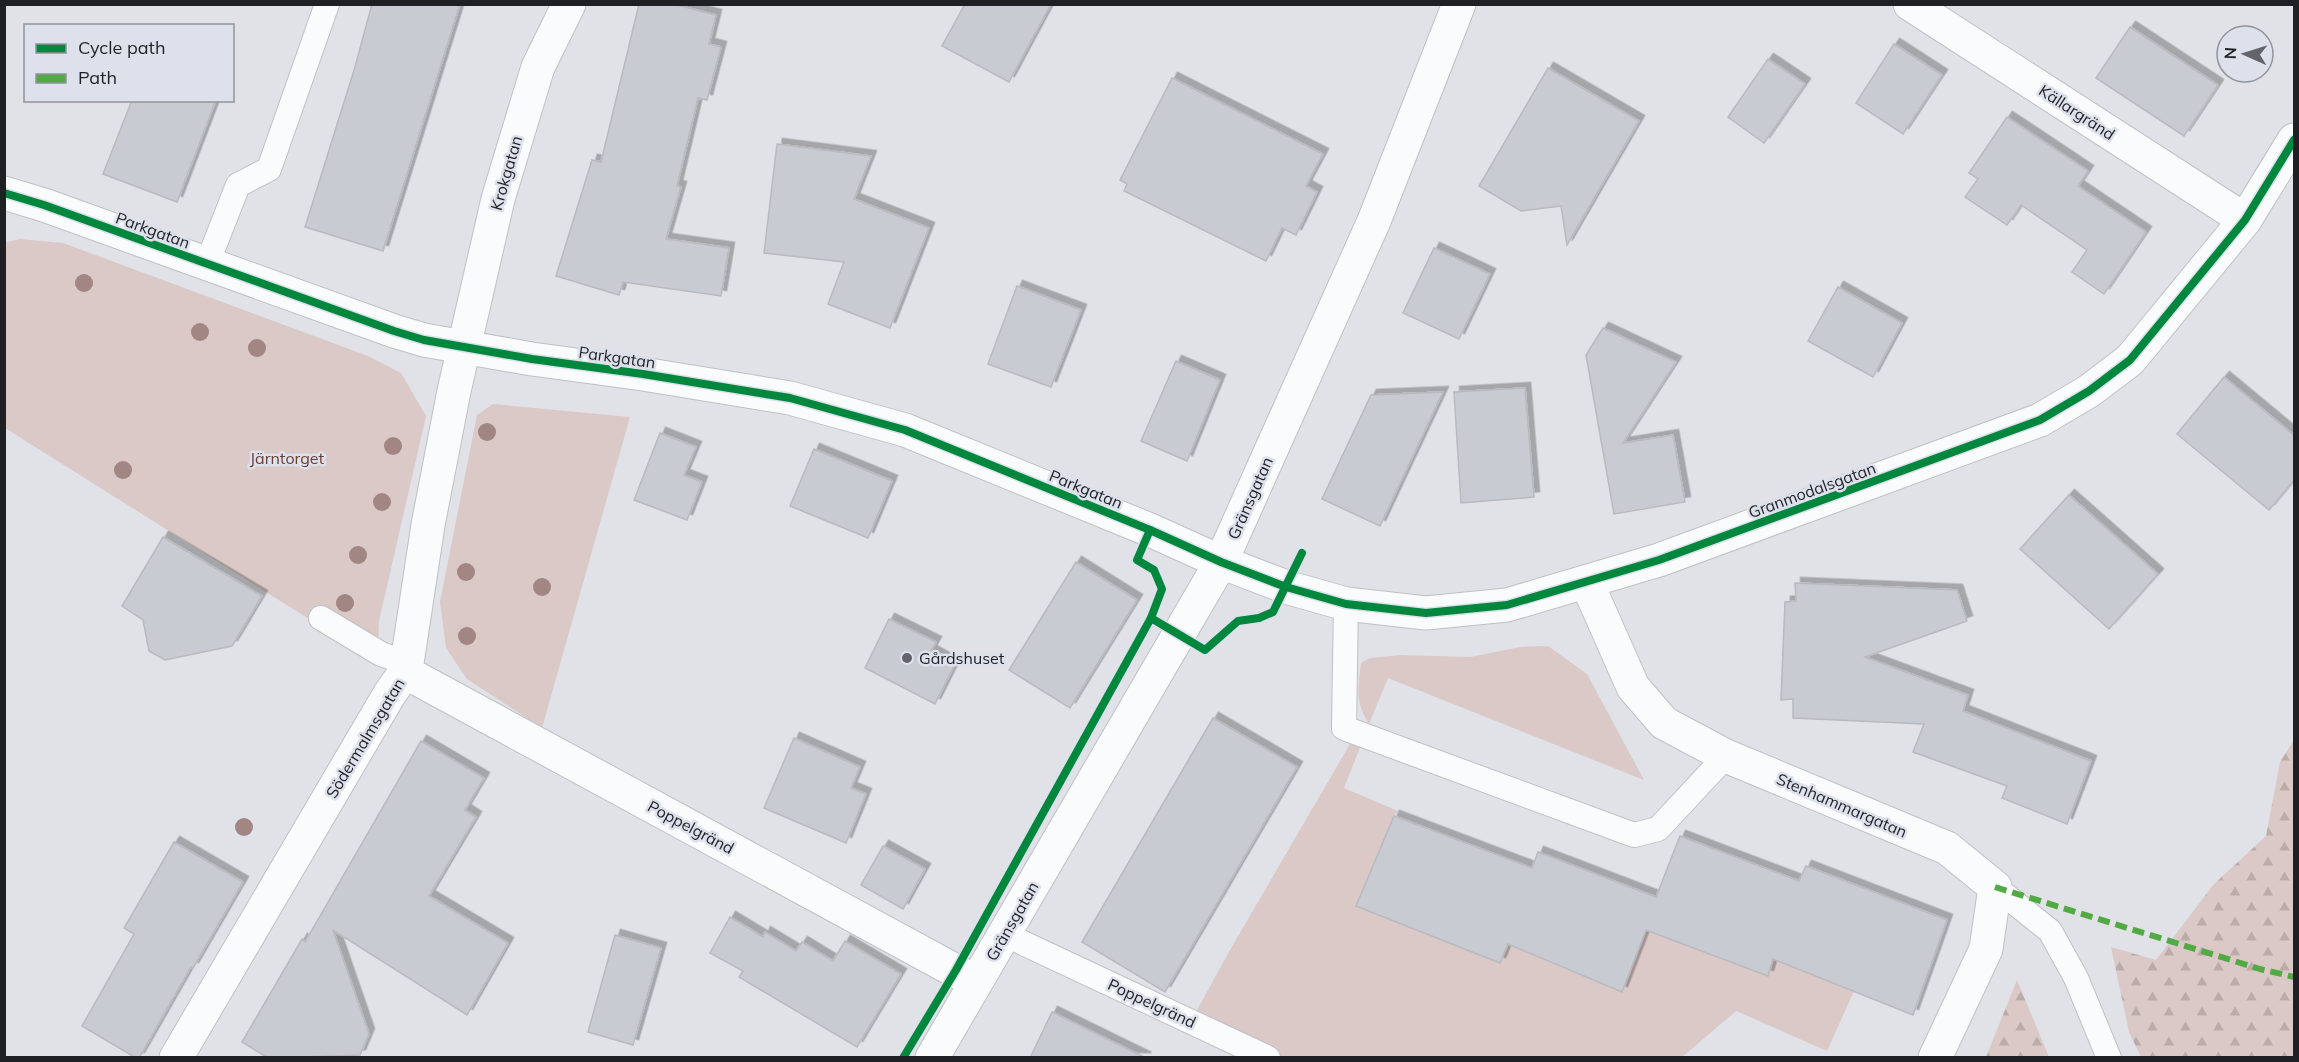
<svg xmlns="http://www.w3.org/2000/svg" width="2299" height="1062" viewBox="0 0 2299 1062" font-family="Mulish,sans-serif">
  <defs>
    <pattern id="forest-firs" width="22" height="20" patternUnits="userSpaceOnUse" patternTransform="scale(1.5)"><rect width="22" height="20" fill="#dac9c6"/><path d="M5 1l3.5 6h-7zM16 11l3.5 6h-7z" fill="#bbacaa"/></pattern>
    <filter id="shadow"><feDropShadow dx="5.5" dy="-5.5" stdDeviation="0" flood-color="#0004"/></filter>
  </defs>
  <rect width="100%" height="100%" fill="#e0e2e8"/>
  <!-- green -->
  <g fill="#dac9c6">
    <path d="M 20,239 L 63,243 L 368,356 L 401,373 L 426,416 L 379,621 L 378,659 L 317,624 L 5,428 L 4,243 Z"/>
    <path d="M 493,404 L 630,417 L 542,728 L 467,679 L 446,648 L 440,602 L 477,415 Z"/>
    <path d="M 1548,646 L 1587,674 L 1644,780 L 1388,678 L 1369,724 C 1355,702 1358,689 1361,663 L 1370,658 L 1400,655 L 1470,657 L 1520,647 Z"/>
    <path d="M 1357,732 L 1365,735 L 1344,788 L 1398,811 L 1394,816 L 1507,944 L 1622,992 L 1646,930 L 1768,976 L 1773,959 L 1854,991 L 1827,1051 L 1736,1011 L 1681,1058 L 1240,1058 L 1185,1032 L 1230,950 Z"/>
  </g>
  <!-- forest -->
  <g fill="url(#forest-firs)">
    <path d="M 2294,740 L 2294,1057 L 2141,1057 L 2129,1032 L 2111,947 L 2156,960 L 2214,884 L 2266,836 L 2280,762 Z"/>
    <path d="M 2017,980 L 2049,1057 L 1986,1057 Z"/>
  </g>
  <!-- building -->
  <g fill="#c8cbd2" stroke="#b8babf" stroke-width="1.5" filter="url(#shadow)">
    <path d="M 372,4 L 460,4 L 383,251 L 305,227 L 355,67 Z"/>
    <path d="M 639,4 L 673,4 L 716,15 L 709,44 L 721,47 L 707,100 L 698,98 L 677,186 L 681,187 L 666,239 L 729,248 L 721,296 L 623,282 L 619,295 L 556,276 L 592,160 L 601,162 Z"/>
    <path d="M 965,4 L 1051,4 L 1009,82 L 942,46 Z"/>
    <path d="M 2130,27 L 2218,85 L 2184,136 L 2096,78 Z"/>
    <path d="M 1894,44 L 1942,75 L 1903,134 L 1856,103 Z"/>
    <path d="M 1768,59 L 1805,84 L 1764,143 L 1728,117 Z"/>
    <path d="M 1548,68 L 1639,121 L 1567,245 L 1561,206 L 1521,211 L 1479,186 Z"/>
    <path d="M 1172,78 L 1323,154 L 1306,186 L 1317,192 L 1296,235 L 1282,228 L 1266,261 L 1124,191 L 1127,184 L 1120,180 Z"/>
    <path d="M 132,100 L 216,100 L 177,202 L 103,174 Z"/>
    <path d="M 2007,117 L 2088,171 L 2078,186 L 2146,232 L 2104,294 L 2072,272 L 2087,250 L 2021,205 L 2007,225 L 1965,197 L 1978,179 L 1969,173 Z"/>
    <path d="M 777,144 L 871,156 L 854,199 L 929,228 L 890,328 L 828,304 L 844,262 L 764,253 Z"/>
    <path d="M 1434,248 L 1490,274 L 1459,339 L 1403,313 Z"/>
    <path d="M 1017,286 L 1081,310 L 1051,387 L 988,364 Z"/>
    <path d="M 1838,287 L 1902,323 L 1873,377 L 1808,341 Z"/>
    <path d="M 1603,328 L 1676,362 L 1623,443 L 1673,435 L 1685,502 L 1614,514 L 1586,355 Z"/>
    <path d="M 1176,361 L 1220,380 L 1187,461 L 1141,441 Z"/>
    <path d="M 2224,377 L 2295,436 L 2295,479 L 2269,510 L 2177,434 Z"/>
    <path d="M 1525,388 L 1534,497 L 1461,503 L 1454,392 Z"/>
    <path d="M 1443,392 L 1380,526 L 1322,499 L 1371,395 Z"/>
    <path d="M 660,433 L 696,447 L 684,475 L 702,482 L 687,520 L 634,500 Z"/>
    <path d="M 814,449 L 892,481 L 868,538 L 790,506 Z"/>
    <path d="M 2069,495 L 2158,574 L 2109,629 L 2020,549 Z"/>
    <path d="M 163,537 L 262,596 L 232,646 L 165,660 L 149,651 L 143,620 L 122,606 Z"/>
    <path d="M 1076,562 L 1137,600 L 1070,708 L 1009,670 Z"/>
    <path d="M 1795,583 L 1957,590 L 1967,621 L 1865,657 L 1968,695 L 1963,711 L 2091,761 L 2067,824 L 2002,798 L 2007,786 L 1913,752 L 1924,724 L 1793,718 L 1793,699 L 1781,700 L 1785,602 L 1796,601 Z"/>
    <path d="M 889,619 L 936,642 L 931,651 L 955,664 L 935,704 L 865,668 Z"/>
    <path d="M 1213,718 L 1297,767 L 1165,992 L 1082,942 Z"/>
    <path d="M 794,738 L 860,767 L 851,788 L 866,794 L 846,843 L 764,808 Z"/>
    <path d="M 421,741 L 484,778 L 465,810 L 476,817 L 429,896 L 508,943 L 467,1015 L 333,930 L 369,1034 L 360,1055 L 268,1058 L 242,1042 L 302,939 L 305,942 Z"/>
    <path d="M 1394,816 L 1532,868 L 1538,852 L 1656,897 L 1680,836 L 1799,881 L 1806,866 L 1947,920 L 1913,1015 L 1773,959 L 1768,976 L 1646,930 L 1622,992 L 1508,944 L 1500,963 L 1356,906 Z"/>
    <path d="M 174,842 L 243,882 L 193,968 L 191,967 L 139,1058 L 136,1058 L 82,1026 L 134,934 L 124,928 Z"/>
    <path d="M 883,846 L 925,869 L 903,909 L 861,885 Z"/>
    <path d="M 730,917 L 763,937 L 765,932 L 796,951 L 802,942 L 833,961 L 845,941 L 901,974 L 857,1047 L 739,977 L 743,971 L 710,953 Z"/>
    <path d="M 615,935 L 661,948 L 633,1045 L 588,1032 Z"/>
    <path d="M 1052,1012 L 1146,1058 L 1030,1058 Z"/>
  </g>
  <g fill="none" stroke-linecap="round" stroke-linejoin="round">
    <defs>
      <g id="lane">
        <path d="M 207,264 L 238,185 L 269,169 L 327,4"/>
        <path d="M 1346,604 L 1344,728 L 1634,835 L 1658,829 L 1726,756"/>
        <path d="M 321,618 L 381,654 L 407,663"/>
        <path d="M 1995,887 L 2050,931 L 2076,978 L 2109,1058"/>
        <path d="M 1004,934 L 1268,1058"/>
      </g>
      <g id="street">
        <path d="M 1910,4 L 2245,220"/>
        <path d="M 4,193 L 44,205 L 394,331 L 424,340 L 532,359 L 643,374 L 790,398 L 905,430 L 1150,530 L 1221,562 L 1374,221 L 1459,4"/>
        <path d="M 1587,583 L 1633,687 L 1664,723 L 1726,756 L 1947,848 L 1995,887 L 1986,949 L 1935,1058"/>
        <path d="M 405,672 L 976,982"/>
        <path d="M 176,1058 L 389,695 L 405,672 L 407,663 L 428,525 L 454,391 L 498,199 L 538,67 L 569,4"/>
      </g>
      <path id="secondary" d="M 932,1058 L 1221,562 L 1286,587 L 1346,604 L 1426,613 L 1507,605 L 1659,560 L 2040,420 L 2089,391 L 2130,360 L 2245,220 L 2294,140"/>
    </defs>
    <!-- lane casing -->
    <use href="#lane" stroke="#bfc0c5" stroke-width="26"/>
    <!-- street casing -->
    <use href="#street" stroke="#bfc0c5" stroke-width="35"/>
    <!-- secondary casing -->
    <use href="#secondary" stroke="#bfc0c5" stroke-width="35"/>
    <!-- lane -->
    <use href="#lane" stroke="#fafbfc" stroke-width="24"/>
    <!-- street -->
    <use href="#street" stroke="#fafbfc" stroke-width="33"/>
    <!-- secondary -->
    <use href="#secondary" stroke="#fafbfc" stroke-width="33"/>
    <!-- quiet -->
    <path stroke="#52aa44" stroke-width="6" stroke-dasharray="12 6" stroke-linecap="butt" d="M 1995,887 L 2260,969 L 2294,977"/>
    <defs>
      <g id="cycleway">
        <path d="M 4,193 L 44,205 L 394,331 L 424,340 L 532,359 L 643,374 L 790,398 L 905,430 L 1150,530 L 1221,562 L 1286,587 L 1346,604 L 1426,613 L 1507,605 L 1659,560 L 2040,420 L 2089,391 L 2130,360 L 2245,220 L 2294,140"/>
        <path d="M 1151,618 L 1205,650 L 1238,621 L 1259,618 L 1273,612 L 1302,553"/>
        <path d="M 903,1058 L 956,970 L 1151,618 L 1162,589 L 1154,570 L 1137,560 L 1150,530"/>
      </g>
    </defs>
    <!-- cycleway casing -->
    <use href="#cycleway" stroke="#dde1ec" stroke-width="11"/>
    <!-- cycleway -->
    <use href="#cycleway" stroke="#00873e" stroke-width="8"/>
  </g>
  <!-- trees -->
  <g fill="#a18683">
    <circle cx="84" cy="283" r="9"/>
    <circle cx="200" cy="332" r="9"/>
    <circle cx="257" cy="348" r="9"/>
    <circle cx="487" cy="432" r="9"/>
    <circle cx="393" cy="446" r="9"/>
    <circle cx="123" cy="470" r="9"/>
    <circle cx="382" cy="502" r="9"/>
    <circle cx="358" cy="555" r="9"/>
    <circle cx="466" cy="572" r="9"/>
    <circle cx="542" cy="587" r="9"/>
    <circle cx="345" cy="603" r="9"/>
    <circle cx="467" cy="636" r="9"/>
    <circle cx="244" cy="827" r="9"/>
  </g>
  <!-- markers -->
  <circle fill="#626469" stroke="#dde1ec" stroke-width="2" cx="907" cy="658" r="6"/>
  <g text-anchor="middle" stroke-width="5" stroke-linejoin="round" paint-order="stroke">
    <!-- street labels -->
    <g font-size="16" fill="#1e2024" stroke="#dde1ec">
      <text transform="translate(2077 112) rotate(33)" y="6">Källargränd</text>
      <text transform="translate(506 173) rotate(-74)" y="6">Krokgatan</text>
      <text transform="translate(153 230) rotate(20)" y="6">Parkgatan</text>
      <text transform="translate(617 357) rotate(8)" y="6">Parkgatan</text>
      <text transform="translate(1086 489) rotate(22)" y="6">Parkgatan</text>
      <text transform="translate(1812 490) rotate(-20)" y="6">Granmodalsgatan</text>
      <text transform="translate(1250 498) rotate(-66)" y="6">Gränsgatan</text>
      <text transform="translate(365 738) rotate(-59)" y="6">Södermalmsgatan</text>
      <text transform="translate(1842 805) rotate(23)" y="6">Stenhammargatan</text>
      <text transform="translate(691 827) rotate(28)" y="6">Poppelgränd</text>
      <text transform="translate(1012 921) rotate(-60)" y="6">Gränsgatan</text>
      <text transform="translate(1152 1003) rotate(25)" y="6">Poppelgränd</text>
    </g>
    <!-- park labels -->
    <g font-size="16" fill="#6d3b30" stroke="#dde1ec">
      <text x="287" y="464">Järntorget</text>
    </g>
    <!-- poi labels -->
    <g font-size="16" fill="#1e2024" stroke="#dde1ec" text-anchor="start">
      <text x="919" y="664">Gårdshuset</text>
    </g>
  </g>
  <!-- border -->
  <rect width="2299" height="1062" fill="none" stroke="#1e2024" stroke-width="12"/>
  <!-- legend -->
  <rect x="24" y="24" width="210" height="78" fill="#dde1ec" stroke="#91949c" stroke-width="1.5"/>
  <rect x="36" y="44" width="30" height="9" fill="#00873e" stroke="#91949c" stroke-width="1.5"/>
  <text x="78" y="54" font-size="18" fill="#1e2024">Cycle path</text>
  <rect x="36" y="74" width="30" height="9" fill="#52aa44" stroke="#91949c" stroke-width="1.5"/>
  <text x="78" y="84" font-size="18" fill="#1e2024">Path</text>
  <!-- north arrow -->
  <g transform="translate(2245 54) rotate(273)"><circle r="28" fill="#dde1ec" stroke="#91949c" stroke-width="1.5"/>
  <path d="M0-4.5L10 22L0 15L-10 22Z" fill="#626469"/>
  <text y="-9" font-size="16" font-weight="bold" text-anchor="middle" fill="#1e2024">N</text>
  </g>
</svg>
